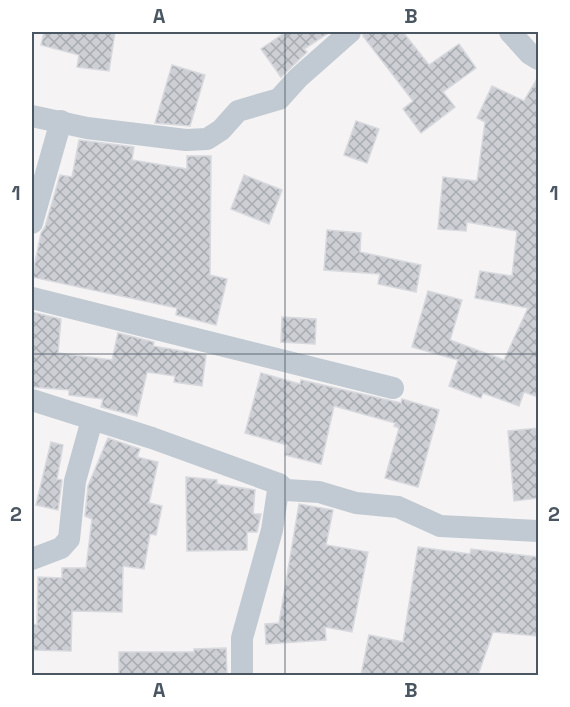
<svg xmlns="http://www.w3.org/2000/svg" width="570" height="707" viewBox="0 0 570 707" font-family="'Space Grotesk',sans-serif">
  <defs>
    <pattern id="building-cross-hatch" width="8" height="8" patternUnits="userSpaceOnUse" patternTransform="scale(1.5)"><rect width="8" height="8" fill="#cdcfd5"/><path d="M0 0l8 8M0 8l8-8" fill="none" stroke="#a8abb0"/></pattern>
  </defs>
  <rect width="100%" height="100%" fill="#f5f3f3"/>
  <!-- building -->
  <g fill="url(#building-cross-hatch)" stroke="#d7d9de" stroke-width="1.5">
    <path d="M 44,32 L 115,32 L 109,71 L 77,67 L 79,55 L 41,45 Z"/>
    <path d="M 286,32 L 330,32 L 304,49 L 307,52 L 281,77 L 261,49 Z"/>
    <path d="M 363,32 L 403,32 L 429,65 L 459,44 L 476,68 L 443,92 L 455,107 L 421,133 L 403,109 L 413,101 L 363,36 Z"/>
    <path d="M 172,65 L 205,75 L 190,126 L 155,123 Z"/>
    <path d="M 538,77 L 538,397 L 524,392 L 519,406 L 483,393 L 481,398 L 449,386 L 458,360 L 412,347 L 428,291 L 462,300 L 450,340 L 504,360 L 528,308 L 475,298 L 480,271 L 512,276 L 517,231 L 467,222 L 466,231 L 438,229 L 443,177 L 477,181 L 485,122 L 477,118 L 492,86 L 524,101 Z"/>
    <path d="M 356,121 L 379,129 L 367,163 L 344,155 Z"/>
    <path d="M 79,140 L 134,147 L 132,160 L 187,169 L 187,156 L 211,156 L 210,275 L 227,279 L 216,325 L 176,315 L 177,308 L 32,277 L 41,233 L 45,227 L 60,175 L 72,177 Z"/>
    <path d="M 244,175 L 282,190 L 269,224 L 231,209 Z"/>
    <path d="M 327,230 L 361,233 L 360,252 L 421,265 L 416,292 L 378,284 L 380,274 L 324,270 Z"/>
    <path d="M 32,312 L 61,319 L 58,353 L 112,360 L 118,333 L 154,342 L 153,346 L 206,355 L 202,386 L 174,382 L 175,376 L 147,372 L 137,416 L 101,407 L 103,399 L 69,395 L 69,390 L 32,387 Z"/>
    <path d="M 282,317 L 316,319 L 315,344 L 281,342 Z"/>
    <path d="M 261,373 L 300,384 L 301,380 L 401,403 L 402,399 L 439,410 L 418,487 L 385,478 L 399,428 L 394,426 L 395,423 L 334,406 L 321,464 L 285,455 L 287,445 L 245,433 Z"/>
    <path d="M 538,428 L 538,498 L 514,501 L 508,431 Z"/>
    <path d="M 108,438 L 140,449 L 137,457 L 158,462 L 149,503 L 162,506 L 156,535 L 150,534 L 144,569 L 123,566 L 122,612 L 72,611 L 71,651 L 32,650 L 32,624 L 37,625 L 38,577 L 62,578 L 62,568 L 86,568 L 92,519 L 85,516 L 88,486 Z"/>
    <path d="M 51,442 L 63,445 L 57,479 L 62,480 L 58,510 L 36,505 Z"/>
    <path d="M 186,477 L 217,480 L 217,484 L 255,490 L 253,514 L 261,514 L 257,532 L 247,532 L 247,550 L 187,551 Z"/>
    <path d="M 299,504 L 333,510 L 326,545 L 368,552 L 352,632 L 325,627 L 326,640 L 266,644 L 265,624 L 279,623 Z"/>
    <path d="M 418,547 L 470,554 L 471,549 L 538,557 L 537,636 L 493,632 L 478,675 L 361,675 L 369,635 L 403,642 Z"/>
    <path d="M 226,648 L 227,675 L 119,675 L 119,652 L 194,652 L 194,649 Z"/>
  </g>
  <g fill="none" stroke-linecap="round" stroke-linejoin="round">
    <!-- street -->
    <g stroke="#c1cad2" stroke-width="22">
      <path d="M 510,32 L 530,54 L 538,59"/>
      <path d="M 32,116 L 87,128 L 186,140 L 207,139 L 221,130 L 238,111 L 279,99 L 298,78 L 350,32"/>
      <path d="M 32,223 L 61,121"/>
      <path d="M 32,298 L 393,388"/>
      <path d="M 32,400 L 152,438 L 279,484 L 286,490 L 319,492 L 356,503 L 398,507 L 440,526 L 538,531"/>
      <path d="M 32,559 L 61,548 L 69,539 L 75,481 L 92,420"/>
      <path d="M 242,676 L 242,638 L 272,530 L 279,484"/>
    </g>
  </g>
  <!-- grid -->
  <path fill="none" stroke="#4a5661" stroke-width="1.5" stroke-opacity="0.55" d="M 285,32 L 285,676M 32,354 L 538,354"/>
  <!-- border -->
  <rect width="570" height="707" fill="none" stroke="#ffffff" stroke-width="66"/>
  <rect x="33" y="33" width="504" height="641" fill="none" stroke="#4a5661" stroke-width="2"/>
  <g font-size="20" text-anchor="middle" font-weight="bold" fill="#4a5661">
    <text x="159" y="23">A</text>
    <text x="411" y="23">B</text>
    <text x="16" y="200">1</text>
    <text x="554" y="200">1</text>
    <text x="16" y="521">2</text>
    <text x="554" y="521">2</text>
    <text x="159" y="697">A</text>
    <text x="411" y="697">B</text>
  </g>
</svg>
